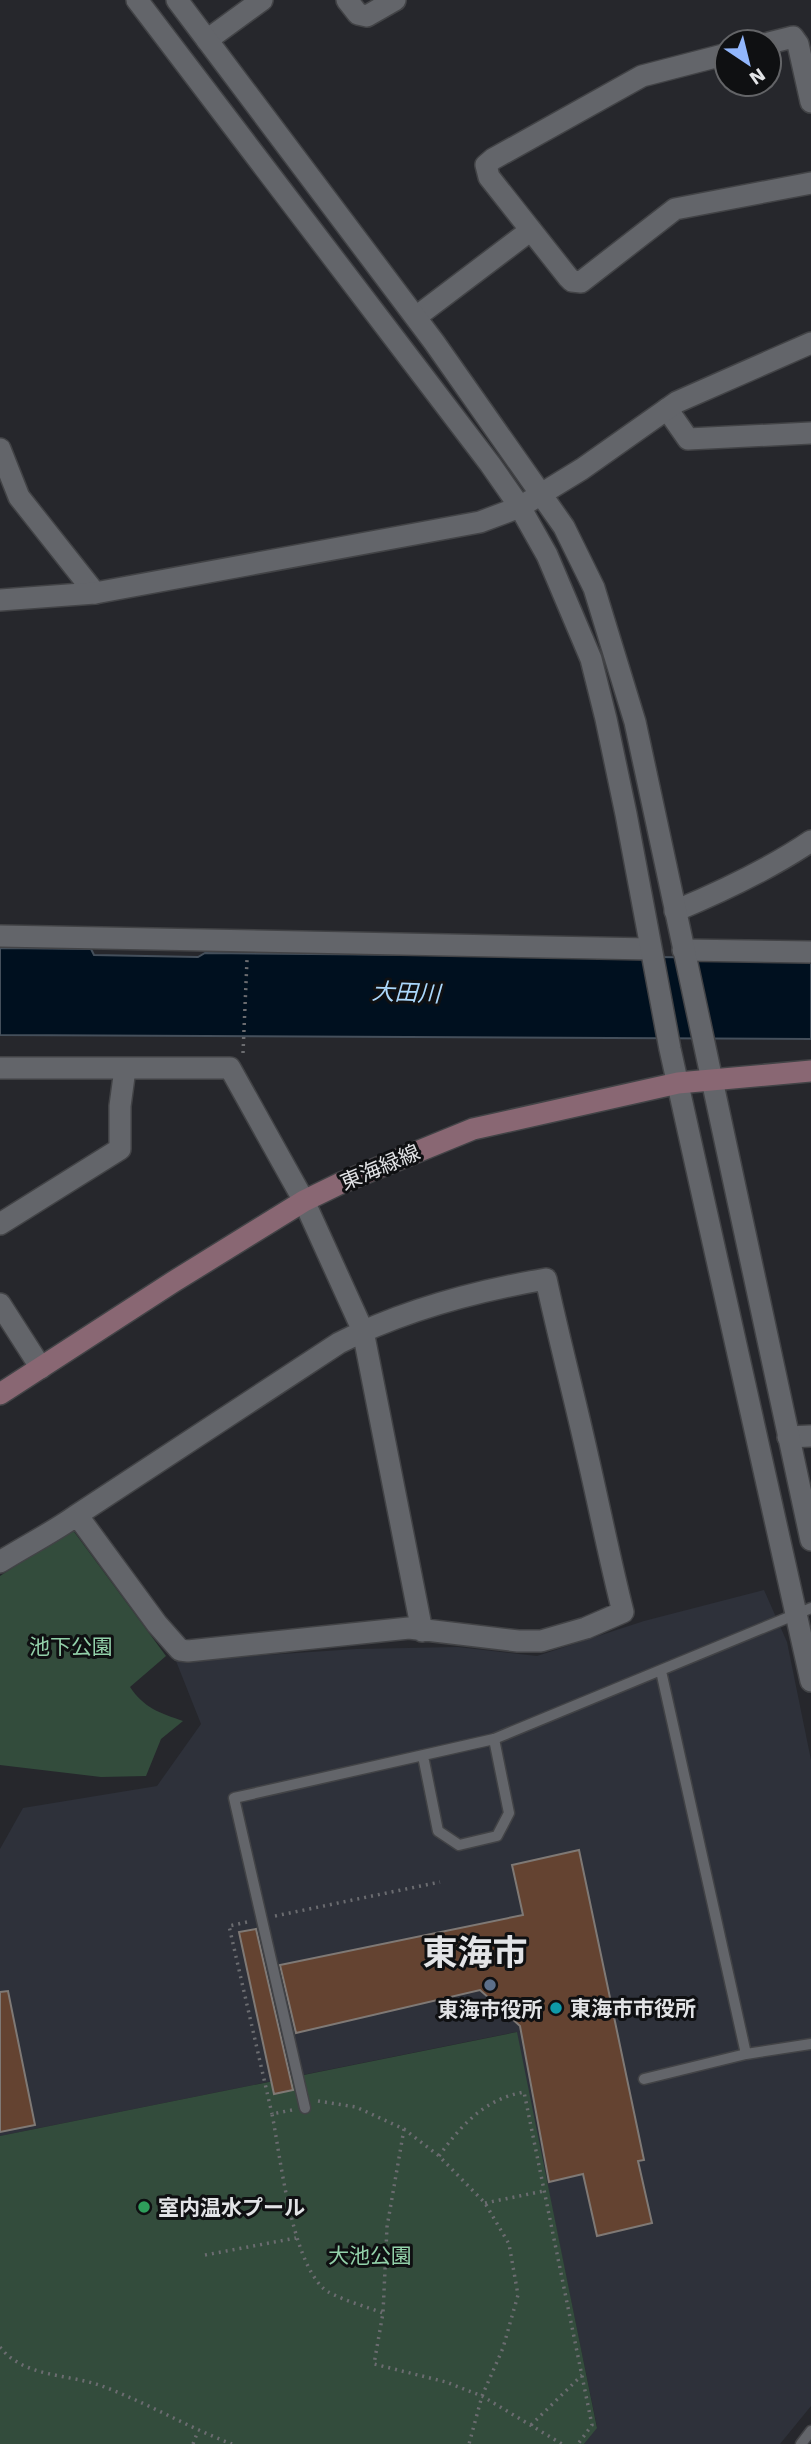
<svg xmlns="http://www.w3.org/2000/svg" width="811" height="2444" font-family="'Work Sans','Noto Sans JP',sans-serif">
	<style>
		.built { fill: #2e313a }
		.green { fill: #334c3c }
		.water { fill: #00101f; stroke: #444f5b; stroke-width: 2 }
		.building { fill: #644331; stroke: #7f7975; stroke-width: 2 }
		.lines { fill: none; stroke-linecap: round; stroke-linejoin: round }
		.service-casing { stroke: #424346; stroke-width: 13 }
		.minor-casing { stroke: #424346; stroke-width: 24 }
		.tertiary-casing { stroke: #424346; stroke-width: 24 }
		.secondary-casing { stroke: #424346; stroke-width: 24 }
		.path { stroke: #6b6c70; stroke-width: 3.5; stroke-dasharray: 2 5; stroke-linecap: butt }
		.service { stroke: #63656a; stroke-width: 10 }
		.minor { stroke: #63656a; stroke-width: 21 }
		.tertiary { stroke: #63656a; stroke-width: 21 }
		.secondary { stroke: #896773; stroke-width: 21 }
		.service-dot { fill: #5c6f8a; stroke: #0f1012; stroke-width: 2.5 }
		.culture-dot { fill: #0f9aa8; stroke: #0f1012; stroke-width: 2.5 }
		.leisure-dot { fill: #2e9e5b; stroke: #0f1012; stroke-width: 2.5 }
		.labels { text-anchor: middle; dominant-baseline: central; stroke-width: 6; stroke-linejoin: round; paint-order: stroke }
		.street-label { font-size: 21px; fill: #e2e3e6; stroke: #0f1012 }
		.park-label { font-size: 21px; fill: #93d1aa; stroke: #0f1012 }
		.poi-label { font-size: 21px; font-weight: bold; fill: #e2e3e6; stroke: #0f1012; text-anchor: start }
		.water-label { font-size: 23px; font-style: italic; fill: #acd8fb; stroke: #0f1012 }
		.town-label { font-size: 35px; font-weight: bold; fill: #e2e3e6; stroke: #0f1012 }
	</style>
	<rect width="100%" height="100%" fill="#26272c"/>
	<path class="built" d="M764,1590L787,1642L811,1760V2406L780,2444H584L597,2427L516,2032L0,2136V1849L23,1808L157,1786L201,1724L176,1661L356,1649L458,1647L537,1656L644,1621Z"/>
	<path class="green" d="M72,1529L166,1656L130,1687C144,1708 160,1713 183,1721L161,1739L146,1776L101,1777L0,1765V1576Z
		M517,2032L597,2428L584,2444H0V2136Z"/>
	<path class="water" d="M0,948L91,949L94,955L198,957L205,953L765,958L811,962V1039L0,1035Z"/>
	<path class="building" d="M579,1850L644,2160L638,2161L652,2223L597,2236L583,2174L549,2182L520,2026L480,1990L296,2033L280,1965L523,1915L512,1865Z
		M256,1929L293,2090L274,2094L239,1932Z
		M8,1991L35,2125L0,2132V1992Z"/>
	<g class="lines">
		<g class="service-casing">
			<path id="service" d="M661,1671L746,2054
				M423,1756L438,1831L459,1845L497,1836L509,1813L494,1739
				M644,2079L746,2054L811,2044
				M305,2108L234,1798L494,1739L811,1608
				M801,2444L811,2431"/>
		</g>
		<g class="minor-casing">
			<path id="minor" d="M347,0L358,14L367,16L395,0
				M207,40L262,0
				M769,43L793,37L798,44L811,102
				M727,54L642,76L493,159L486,165L489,177L568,277L572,281L581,282L675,209L811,183
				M416,317L531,230
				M667,409L688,439L811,433
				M0,449L19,497L95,593
				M675,911C723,891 768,870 811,841
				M0,936L650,949
				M683,950L811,952
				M0,1068H230L304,1201L363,1331L422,1631
				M0,1224L120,1149V1106L125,1069
				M0,1304L41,1368
				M788,1437L811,1436
				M0,1562C25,1546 52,1533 77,1515L339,1343C402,1311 476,1291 546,1279C559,1339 575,1399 588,1458C600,1510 610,1561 623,1612L586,1628L541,1641H518L409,1628L188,1651L180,1650L157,1624L77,1515"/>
		</g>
		<g class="tertiary-casing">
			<path id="tertiary" d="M137,0L490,464L520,507L547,555L591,659L606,719L626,814L670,1049L811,1681
				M177,0L434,342L564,527L594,588L635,722L811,1540
				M0,600L95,593L480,522L520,507L582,469L677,402L811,343"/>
		</g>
		<g class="secondary-casing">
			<path id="secondary" d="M0,1394L173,1282L304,1201L341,1183L473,1129L678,1083L811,1071"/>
		</g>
		<path class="path" d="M243,1053L247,960
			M275,1916L440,1882
			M247,1922L229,1926L272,2114
			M318,2101L356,2107L404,2129L439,2156L485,2203L509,2244L518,2295L503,2348L482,2396L469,2444
			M292,2110L272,2114C281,2160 291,2257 323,2288C332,2297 370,2308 383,2313
			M404,2129L387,2227L383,2313L374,2364L446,2382L482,2396L562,2444
			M439,2156C461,2125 485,2099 524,2092L592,2425L578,2444
			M485,2203L544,2191
			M205,2255L296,2238
			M0,2347C23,2377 67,2374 99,2385C144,2401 187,2427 232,2444
			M531,2425L582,2375
			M193,2444L198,2431"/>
		<use href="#service" class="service"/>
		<use href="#minor" class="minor"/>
		<use href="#tertiary" class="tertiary"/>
		<use href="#secondary" class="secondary"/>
	</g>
	<circle class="service-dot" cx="490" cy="1985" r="7"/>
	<circle class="culture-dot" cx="556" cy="2008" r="7"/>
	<circle class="leisure-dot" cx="144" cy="2207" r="7"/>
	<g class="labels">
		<g class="street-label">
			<text transform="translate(380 1167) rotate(-23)">東海緑線</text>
		</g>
		<g class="park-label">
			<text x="71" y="1646">池下公園</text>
			<text x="370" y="2255">大池公園</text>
		</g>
		<g class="poi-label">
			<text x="570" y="2008">東海市市役所</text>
			<text x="490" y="2009" text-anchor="middle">東海市役所</text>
			<text x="158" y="2207">室内温水プール</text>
		</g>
		<g class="water-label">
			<text transform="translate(406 993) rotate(2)">大田川</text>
		</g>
		<g class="town-label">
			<text x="475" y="1953">東海市</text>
		</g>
	</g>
	<g transform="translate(748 63) rotate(145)"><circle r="33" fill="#0f1012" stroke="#636467" stroke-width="2"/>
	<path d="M0-5L12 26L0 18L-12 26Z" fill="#92b7fd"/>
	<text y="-10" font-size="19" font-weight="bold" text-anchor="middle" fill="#e2e3e6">N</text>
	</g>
</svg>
